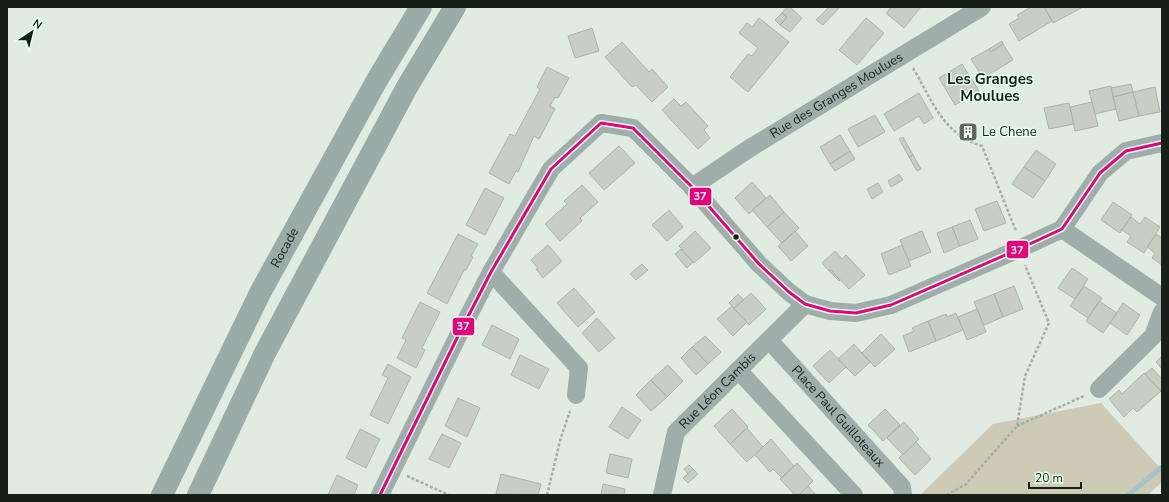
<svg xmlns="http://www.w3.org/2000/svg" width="1169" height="502" font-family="'Nunito Sans',sans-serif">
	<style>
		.forest { fill: #cdcab5 }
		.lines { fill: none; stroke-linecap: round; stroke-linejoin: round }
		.stream { stroke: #a6c3ca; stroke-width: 5 }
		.building { fill: #c7cec3; stroke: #acb3aa }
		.path { stroke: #a3aea9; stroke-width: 2.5; stroke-dasharray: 3 2; stroke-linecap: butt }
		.minor { stroke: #9faeab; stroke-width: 18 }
		.trunk { stroke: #9baca8; stroke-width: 22 }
		.bus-1-casing { stroke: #e7ffec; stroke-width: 6 }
		.bus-1 { stroke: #e5007d; stroke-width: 3 }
		.bus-dot { fill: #161f18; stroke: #e7ffec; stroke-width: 1.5 }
		.labels { text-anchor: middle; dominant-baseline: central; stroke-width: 3; stroke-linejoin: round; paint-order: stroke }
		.street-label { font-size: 13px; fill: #161f18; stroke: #e7ffec }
		.poi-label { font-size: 13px; fill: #161f18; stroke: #e7ffec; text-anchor: start }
		.quarter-label { font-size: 15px; font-weight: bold; fill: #161f18; stroke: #e7ffec }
		.line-badge { stroke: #e7ffec; stroke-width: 1.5 }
		.badge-label { font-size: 11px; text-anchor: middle; font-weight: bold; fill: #fff }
	</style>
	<rect width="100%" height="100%" fill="#e0ece2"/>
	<path class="forest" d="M1101,403L1162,470V482L1148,495H920L993,424Z"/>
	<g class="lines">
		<path class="stream" d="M1128,495L1162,467"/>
	</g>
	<path class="building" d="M787,7H790L802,18L790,32L780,25L787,17L782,13Z
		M829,7H840L823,25L816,20Z
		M891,7H921L904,28L886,13Z
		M1031,7H1044L1052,21L1019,41L1009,24L1019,18L1017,15Z
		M1044,7H1083L1053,23Z
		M782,13L787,17L780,25L775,20Z
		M759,18L789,42L748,92L730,77L748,54L752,56L758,48L739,33L747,23L752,27Z
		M866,18L884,33L857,65L839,50Z
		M592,28L599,51L575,58L568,36Z
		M1002,41L1003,44L991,52L989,49Z
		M622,42L649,72L652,69L668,87L652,102L636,85L632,87L605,57Z
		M1003,44L1013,60L983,78L971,59L989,49L991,52Z
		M962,64L979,91L955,105L939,78Z
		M547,67L569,78L558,98L555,97L550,106L555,109L539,139L534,136L518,172L516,171L509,184L489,173L510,134L515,136L540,89L537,87Z
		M1131,84L1133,92L1113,97L1111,88Z
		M1111,86L1116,109L1095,114L1089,91Z
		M1155,87L1160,112L1139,116L1133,92Z
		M1133,92L1139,116L1119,121L1113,97Z
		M919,93L933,118L924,124L919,116L894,131L884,114Z
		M674,99L681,106L686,102L708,126L704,130L710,138L698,149L662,110Z
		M1092,102L1098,126L1075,131L1070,107Z
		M1069,103L1074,124L1049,129L1044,108Z
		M875,115L885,132L858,147L848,129Z
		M970,125L975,133L966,139L961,130Z
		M840,135L850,151L830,164L820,147Z
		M903,137L913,155L909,157L899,139Z
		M619,146L635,163L604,190L589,173Z
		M1036,150L1056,164L1045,181L1024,167Z
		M850,151L855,159L835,171L830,164Z
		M913,155L921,169L917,171L909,157Z
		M1024,167L1045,181L1033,198L1012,184Z
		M899,174L903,180L891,187L888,181Z
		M752,182L766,198L749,214L735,198Z
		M878,183L883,192L872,199L867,189Z
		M582,185L598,202L580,218L582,221L560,241L545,224L567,204L564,201Z
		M485,188L504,198L485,235L466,225Z
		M770,195L784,212L767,227L752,210Z
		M997,201L1006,223L984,231L975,209Z
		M1113,202L1132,215L1120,233L1101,220Z
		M669,210L683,227L667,241L652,225Z
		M784,212L799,228L782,243L767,227Z
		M1131,217L1140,224L1145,217L1160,227L1144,253L1127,242L1131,236L1122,230Z
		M970,220L978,239L960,246L952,227Z
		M952,227L960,246L944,253L937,233Z
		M695,231L711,248L694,263L679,246Z
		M795,231L808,246L791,261L778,246Z
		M922,231L931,252L909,261L900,240Z
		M458,234L478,244L471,256L473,257L466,270H464L447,304L427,293Z
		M1156,234L1162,238V265L1152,258L1155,253L1147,247Z
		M548,245L562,261L543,278L536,269L538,268L531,260Z
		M902,245L911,266L889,275L881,254Z
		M681,249L693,262L687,268L675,254Z
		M835,251L842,259L846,255L865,275L849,289L831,270L829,271L822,263Z
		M642,264L648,270L636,280L630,274Z
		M1072,268L1088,279L1075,299L1058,288Z
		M831,270L840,280L839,281L829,271Z
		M1014,286L1023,309L1003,317L994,294Z
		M1084,286L1102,298L1088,318L1070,306Z
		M574,288L595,312L578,327L557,303Z
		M751,293L766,309L749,325L734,308Z
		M738,294L744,300L734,308L729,303Z
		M994,294L1003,317L984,325L974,302Z
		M1099,301L1117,313L1103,333L1086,321Z
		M420,302L440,312L422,348L425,350L416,368L397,358L406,340L402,338Z
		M1123,303L1140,315L1127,335L1110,323Z
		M732,306L747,322L733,336L717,319Z
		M977,309L986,332L967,340L958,317Z
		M956,313L963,330L936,341L928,321L946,314L947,317Z
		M597,318L615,338L599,352L582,333Z
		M928,321L936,341L909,352L903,336L914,331L912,328Z
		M492,325L519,339L510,359L482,345Z
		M881,334L895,349L875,367L862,353Z
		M705,336L721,352L708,364L692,347Z
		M854,344L870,362L855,376L838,359Z
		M692,347L708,364L696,375L681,358Z
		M830,350L846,367L829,383L813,366Z
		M520,355L549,369L539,389L511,375Z
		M1162,356V369L1156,362Z
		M388,364L411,377L388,424L370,415L388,378L382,375Z
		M668,365L683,381L667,397L651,380Z
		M1152,368L1162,379V388L1160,390L1145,374Z
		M1144,373L1161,391L1137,412L1133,408L1124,417L1109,399L1119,390L1122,394Z
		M651,380L667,397L651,411L636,395Z
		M458,398L480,408L467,437L445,426Z
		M622,407L641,420L628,439L609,427Z
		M732,409L748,427L730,444L714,426Z
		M885,409L900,425L883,441L868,425Z
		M904,422L919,439L903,455L887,438Z
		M747,428L763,447L747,462L730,444Z
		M360,429L380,439L366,468L346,458Z
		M442,434L461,443L449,468L429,459Z
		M771,439L794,466L782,478L773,469L770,472L755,455Z
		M916,442L931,459L915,475L899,458Z
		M610,454L632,459L628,478L606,473Z
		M797,463L813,481L799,495H795L780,479Z
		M689,465L693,469L688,474L684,469Z
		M693,469L698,474L688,483L683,478Z
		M501,474L541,484L538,495L496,494Z
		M337,475L358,485L354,495H328Z
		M603,484L625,489L624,495H601Z
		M808,486L816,495H799Z"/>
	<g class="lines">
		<path class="path" d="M913,68C933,102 943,134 982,146L1016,231
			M1017,426L1084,396
			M407,476L449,495
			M547,495L561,437L570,411
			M947,495L966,484L1017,426L1025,376L1049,323L1025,265"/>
		<g class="minor">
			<path id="s1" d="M692,187L750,148L982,7"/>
			<path d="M1062,229L1162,297"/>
			<path d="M491,272L579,368L576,395"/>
			<path id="s2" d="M769,340L902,487L903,495"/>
			<path d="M738,370L854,495"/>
			<path d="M1099,389L1153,336L1162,312"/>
			<path d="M380,495L458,336L491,272L551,169L601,123L633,128L692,187L759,264L789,292L805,304L830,311L856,313L891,305L1019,249L1062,229L1100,173L1126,151L1162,143"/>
			<path id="s3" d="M662,495L676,432L805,304"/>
		</g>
		<g class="trunk">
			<path id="s4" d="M162,495L260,293L377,80L421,7"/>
			<path d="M198,495L265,353L407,87L455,7"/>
		</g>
		<g class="bus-1-casing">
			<path id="bus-1" d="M380,495L458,336L491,272L551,169L601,123L633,128L692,187L759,264L789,292L805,304L830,311L856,313L891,305L1019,249L1062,229L1100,173L1126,151L1162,143"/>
		</g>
		<use href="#bus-1" class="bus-1"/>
	</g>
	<defs>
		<g id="building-square" transform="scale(1)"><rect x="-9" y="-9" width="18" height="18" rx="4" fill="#5d675f" stroke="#e7ffec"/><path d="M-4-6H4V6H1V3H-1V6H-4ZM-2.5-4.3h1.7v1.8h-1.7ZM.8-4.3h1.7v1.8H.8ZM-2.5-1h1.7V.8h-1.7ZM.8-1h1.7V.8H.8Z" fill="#fff"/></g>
	</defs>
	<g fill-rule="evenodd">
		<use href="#building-square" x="968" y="132"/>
	</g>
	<circle class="bus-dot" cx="736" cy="237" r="3.5"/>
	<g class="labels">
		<g class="street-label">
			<text stroke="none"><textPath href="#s1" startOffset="171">Rue des Granges Moulues</textPath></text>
			<text stroke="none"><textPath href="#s4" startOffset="276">Rocade</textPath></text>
			<text stroke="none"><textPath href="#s3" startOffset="123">Rue Léon Cambis</textPath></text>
			<text stroke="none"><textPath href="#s2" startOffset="103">Place Paul Guilloteaux</textPath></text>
		</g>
		<g class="poi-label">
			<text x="982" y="132">Le Chene</text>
		</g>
		<g class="quarter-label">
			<text x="990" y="79">Les Granges<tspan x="990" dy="17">Moulues</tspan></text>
		</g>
	</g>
	<g class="line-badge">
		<rect x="689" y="187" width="23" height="19" rx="4" fill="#e5007d"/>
		<rect x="1006" y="240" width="23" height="19" rx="4" fill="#e5007d"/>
		<rect x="452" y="317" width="23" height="19" rx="4" fill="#e5007d"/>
	</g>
	<g class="badge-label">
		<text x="700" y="200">37</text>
		<text x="1017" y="254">37</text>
		<text x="463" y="330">37</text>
	</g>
	<rect width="1169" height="502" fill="none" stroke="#161f18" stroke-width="16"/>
	<g transform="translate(32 32) rotate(35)" stroke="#e7ffec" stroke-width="3" paint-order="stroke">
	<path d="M0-3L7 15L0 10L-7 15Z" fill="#161f18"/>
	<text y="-6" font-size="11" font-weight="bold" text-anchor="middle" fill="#161f18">N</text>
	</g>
	<path d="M1029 482v6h52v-6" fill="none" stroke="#161f18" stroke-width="2"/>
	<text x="1035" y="482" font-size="12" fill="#161f18" stroke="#e7ffec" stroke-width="3" paint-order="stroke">20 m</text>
</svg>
